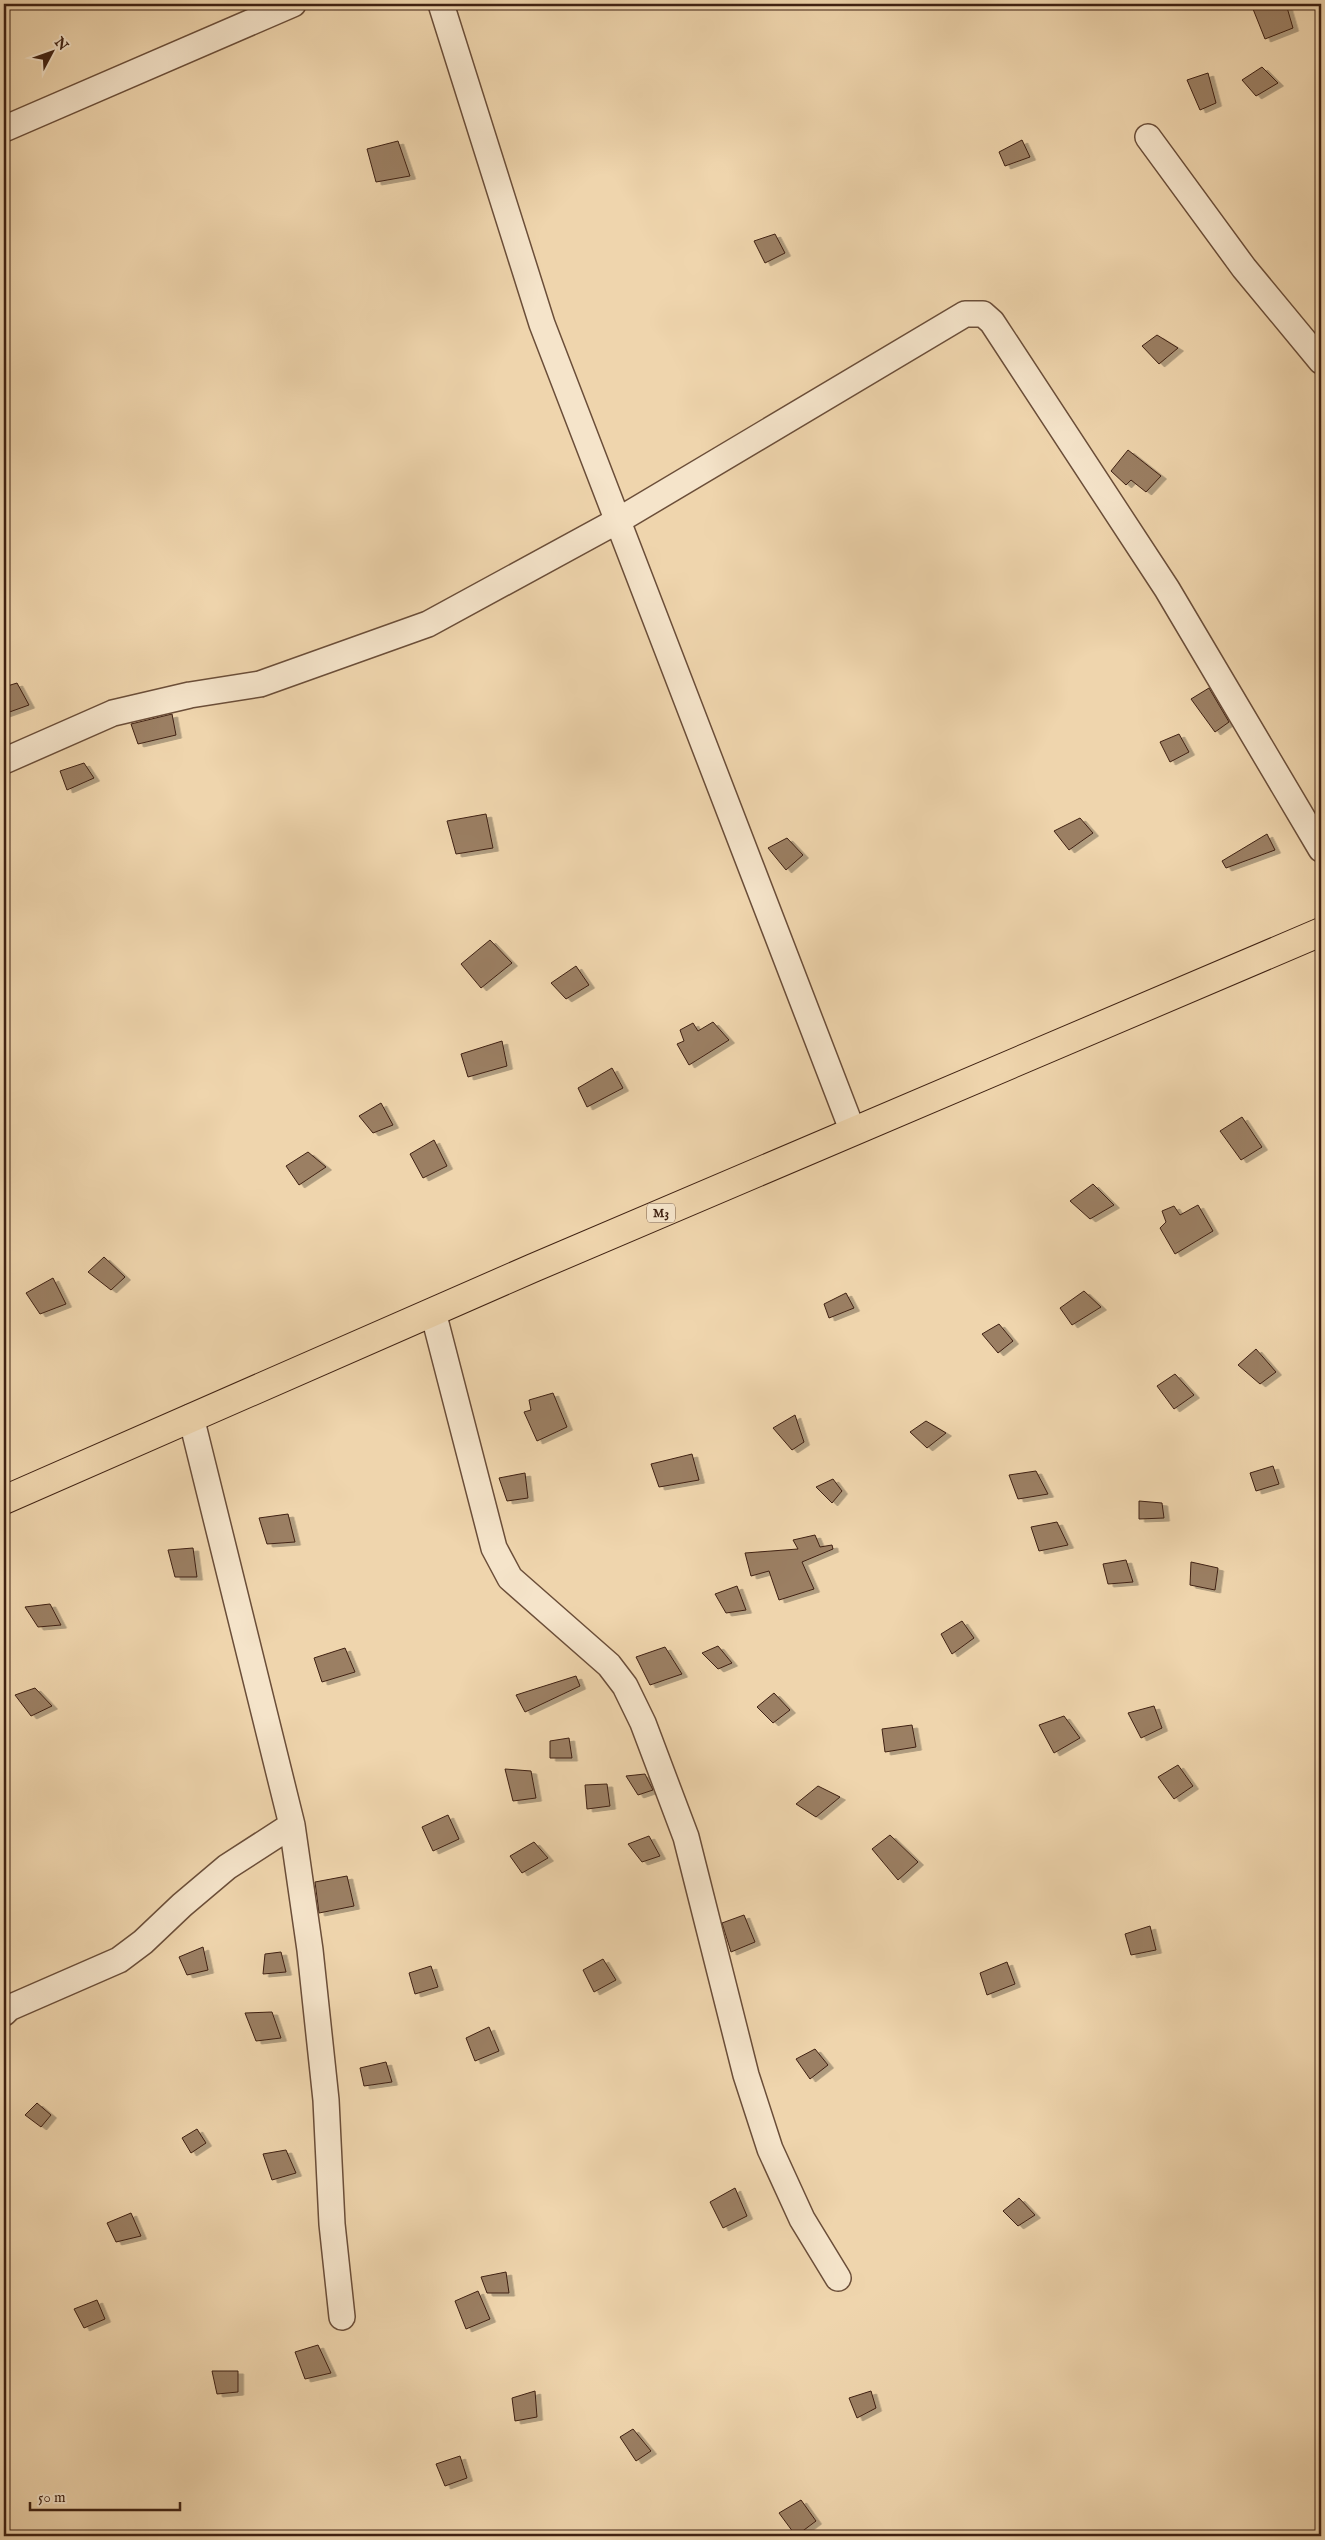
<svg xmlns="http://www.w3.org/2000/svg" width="1325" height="2540" font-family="'IM FELL English',serif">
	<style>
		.building { fill: #9b7f63; stroke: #3f2112; filter: url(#shadow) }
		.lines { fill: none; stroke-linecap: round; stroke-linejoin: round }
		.minor-casing { stroke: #6b4e39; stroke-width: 28 }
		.major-casing { stroke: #3f2112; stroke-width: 30 }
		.minor { stroke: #f5e4ca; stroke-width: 25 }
		.major { stroke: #efd5ad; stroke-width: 28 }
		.labels { text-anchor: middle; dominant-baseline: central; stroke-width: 4.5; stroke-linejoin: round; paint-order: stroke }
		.shield { fill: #f5e4ca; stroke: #765c49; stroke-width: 1 }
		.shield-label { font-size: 12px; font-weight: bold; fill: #3f2112 }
	</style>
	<defs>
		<filter id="shadow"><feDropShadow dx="5.5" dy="3" stdDeviation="0" flood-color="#0004"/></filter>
	</defs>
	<rect width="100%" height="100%" fill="#efd5ad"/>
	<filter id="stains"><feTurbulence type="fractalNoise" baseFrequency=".004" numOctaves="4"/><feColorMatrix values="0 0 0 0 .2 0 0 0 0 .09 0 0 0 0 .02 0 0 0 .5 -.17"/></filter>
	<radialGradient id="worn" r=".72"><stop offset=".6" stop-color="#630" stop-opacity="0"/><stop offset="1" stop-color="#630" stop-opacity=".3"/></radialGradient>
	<path class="building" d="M1251,4H1286L1293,28L1265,39Z
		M1262,67L1278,83L1256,96L1242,80Z
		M1208,73L1216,103L1200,110L1187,80Z
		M1022,140L1030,157L1005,166L999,152Z
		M398,141L410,176L376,182L367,149Z
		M775,234L785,253L765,263L754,241Z
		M1157,335L1178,348L1159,364L1142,346Z
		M1128,450L1161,476L1146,492L1131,480L1126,485L1111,471Z
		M17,683L29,705L4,714V687Z
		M1209,688L1229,722L1215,732L1191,699Z
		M172,714L176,735L138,744L131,724Z
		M1179,734L1189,752L1170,762L1160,742Z
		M84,763L94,778L67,790L60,771Z
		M486,814L493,848L456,854L447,821Z
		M1080,818L1093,833L1069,850L1054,831Z
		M1267,834L1275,850L1226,868L1222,861Z
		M787,838L803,855L786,870L768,848Z
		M490,940L512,963L481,988L461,964Z
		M576,966L589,985L566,999L551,983Z
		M713,1022L729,1040L689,1065L677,1044L684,1041L680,1030L693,1023L698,1031Z
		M502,1041L507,1066L468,1077L461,1054Z
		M612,1068L623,1088L587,1107L578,1088Z
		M381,1103L393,1125L373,1133L359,1116Z
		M1242,1117L1262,1147L1241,1160L1220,1131Z
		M434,1140L447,1166L423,1178L410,1154Z
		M308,1152L326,1167L299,1185L286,1166Z
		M1093,1184L1114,1205L1090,1219L1070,1201Z
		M1198,1205L1213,1231L1175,1254L1160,1228L1166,1222L1162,1211L1174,1206L1180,1215Z
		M104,1257L125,1277L111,1290L88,1272Z
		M53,1278L66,1304L40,1314L26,1293Z
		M1084,1291L1101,1307L1072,1325L1060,1308Z
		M846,1293L854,1308L829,1318L824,1304Z
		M999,1324L1013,1341L998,1353L982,1334Z
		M1256,1349L1276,1372L1260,1384L1238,1365Z
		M1175,1374L1194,1395L1174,1409L1157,1386Z
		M553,1393L567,1427L537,1441L524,1412L531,1410L529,1400Z
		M795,1415L804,1442L792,1450L773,1428Z
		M926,1421L946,1433L927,1448L910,1432Z
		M692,1454L699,1480L659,1487L651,1464Z
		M1273,1466L1279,1484L1256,1491L1250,1473Z
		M1036,1471L1048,1494L1018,1499L1009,1475Z
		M525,1473L528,1498L507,1501L499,1478Z
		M833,1479L842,1491L832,1503L816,1487Z
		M1139,1501L1162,1503L1164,1518L1139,1519Z
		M288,1514L295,1542L267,1544L259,1518Z
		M1057,1522L1068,1545L1039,1551L1031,1527Z
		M815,1535L820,1547L832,1545L833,1549L802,1562L814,1589L779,1600L769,1571L751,1576L745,1553L798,1549L793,1540Z
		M193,1548L197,1577H175L168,1550Z
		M1126,1560L1133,1582L1108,1584L1103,1564Z
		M1191,1562L1218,1568L1215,1590L1190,1585Z
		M737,1586L746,1610L726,1613L715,1594Z
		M50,1604L61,1625L38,1627L25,1607Z
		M962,1621L974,1638L952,1654L941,1634Z
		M718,1646L732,1663L718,1669L702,1653Z
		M665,1647L682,1674L650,1685L636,1657Z
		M345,1648L355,1672L322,1682L314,1658Z
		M576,1676L580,1686L525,1712L516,1695Z
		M35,1688L52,1706L31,1716L15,1695Z
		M774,1693L790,1710L773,1723L757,1707Z
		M1154,1706L1162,1728L1141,1738L1128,1713Z
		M1064,1716L1080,1738L1054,1753L1039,1725Z
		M912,1725L916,1747L885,1752L882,1729Z
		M569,1738L572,1758H550V1741Z
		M1178,1765L1193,1786L1174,1799L1158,1777Z
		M505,1769L531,1771L536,1798L513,1801Z
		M645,1774L653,1790L638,1795L626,1776Z
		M607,1784L610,1806L587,1809L585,1785Z
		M818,1786L840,1797L816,1817L796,1804Z
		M448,1815L459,1839L433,1851L422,1827Z
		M890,1835L918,1862L898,1880L872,1849Z
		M649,1836L660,1856L642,1862L628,1844Z
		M534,1842L548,1858L522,1873L510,1856Z
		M347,1876L354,1906L319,1913L315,1882Z
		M744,1915L755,1942L731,1952L722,1923Z
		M1150,1926L1156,1950L1131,1955L1125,1934Z
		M203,1947L208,1970L187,1975L179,1957Z
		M281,1952L286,1972L263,1974L265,1954Z
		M603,1959L616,1980L594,1992L583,1970Z
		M1007,1962L1015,1984L987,1995L980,1973Z
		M431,1966L438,1987L415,1994L409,1973Z
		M272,2012L281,2038L256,2041L245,2013Z
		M489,2027L499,2051L475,2061L466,2038Z
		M815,2049L828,2065L810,2079L796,2059Z
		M386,2062L392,2082L364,2086L360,2068Z
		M37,2103L51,2115L41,2127L25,2115Z
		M197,2129L206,2143L191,2153L182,2138Z
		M286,2150L296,2173L272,2180L263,2154Z
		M735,2188L747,2216L723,2228L710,2202Z
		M1019,2198L1035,2215L1018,2226L1003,2211Z
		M131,2213L141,2236L116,2242L107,2223Z
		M506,2272L509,2293H487L481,2277Z
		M478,2291L490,2319L466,2329L455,2301Z
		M97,2300L105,2319L84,2328L74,2309Z
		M318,2345L331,2373L305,2379L295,2352Z
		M212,2371H238V2392L217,2394Z
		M535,2391L537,2417L515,2421L512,2398Z
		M871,2391L876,2408L857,2418L849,2398Z
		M633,2429L651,2451L636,2461L620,2437Z
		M460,2456L467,2478L445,2486L436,2464Z
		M801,2500L816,2521L796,2536L779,2513Z"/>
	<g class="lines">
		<g class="minor-casing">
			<path id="minor" d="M441,4L542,324L853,1132
				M4,129L293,4
				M1148,137L1244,268L1321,361
				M4,761L113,713L190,695L260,684L428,624L619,520L965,314H983L992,322L1167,589L1321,849
				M433,1312L494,1548L510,1578L609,1665L625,1686L643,1723L686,1837L746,2075L770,2149L802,2219L838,2278
				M191,1417L292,1825L310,1950L326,2100L332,2224L342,2317
				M4,2013L9,2008L119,1960L143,1942L182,1905L227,1867L292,1825"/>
		</g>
		<g class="major-casing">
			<path id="major" d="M4,1500L533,1268L1321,932"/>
		</g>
		<use href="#minor" class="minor"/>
		<use href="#major" class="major"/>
	</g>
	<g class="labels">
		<rect class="shield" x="647" y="1203.5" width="28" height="19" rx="4"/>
		<g class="shield-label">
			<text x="661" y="1213">M3</text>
		</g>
	</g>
	<rect width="1325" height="2540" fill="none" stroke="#efd5ad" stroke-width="20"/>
	<rect x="5" y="5" width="1315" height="2530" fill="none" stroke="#3f2112" stroke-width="2.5"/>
	<rect x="10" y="10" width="1305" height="2520" fill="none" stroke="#3f2112"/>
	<g transform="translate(52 52) rotate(49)" stroke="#f5e4ca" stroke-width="4" paint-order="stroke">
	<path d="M0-4L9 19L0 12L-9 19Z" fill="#3f2112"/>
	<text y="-8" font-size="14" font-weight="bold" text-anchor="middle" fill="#3f2112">N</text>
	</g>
	<path d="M30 2502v8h150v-8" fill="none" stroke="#3f2112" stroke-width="2.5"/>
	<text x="38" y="2502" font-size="15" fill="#3f2112" stroke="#f5e4ca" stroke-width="4" paint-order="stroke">50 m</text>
	<rect width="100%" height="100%" filter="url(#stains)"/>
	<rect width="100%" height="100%" fill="url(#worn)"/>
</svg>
